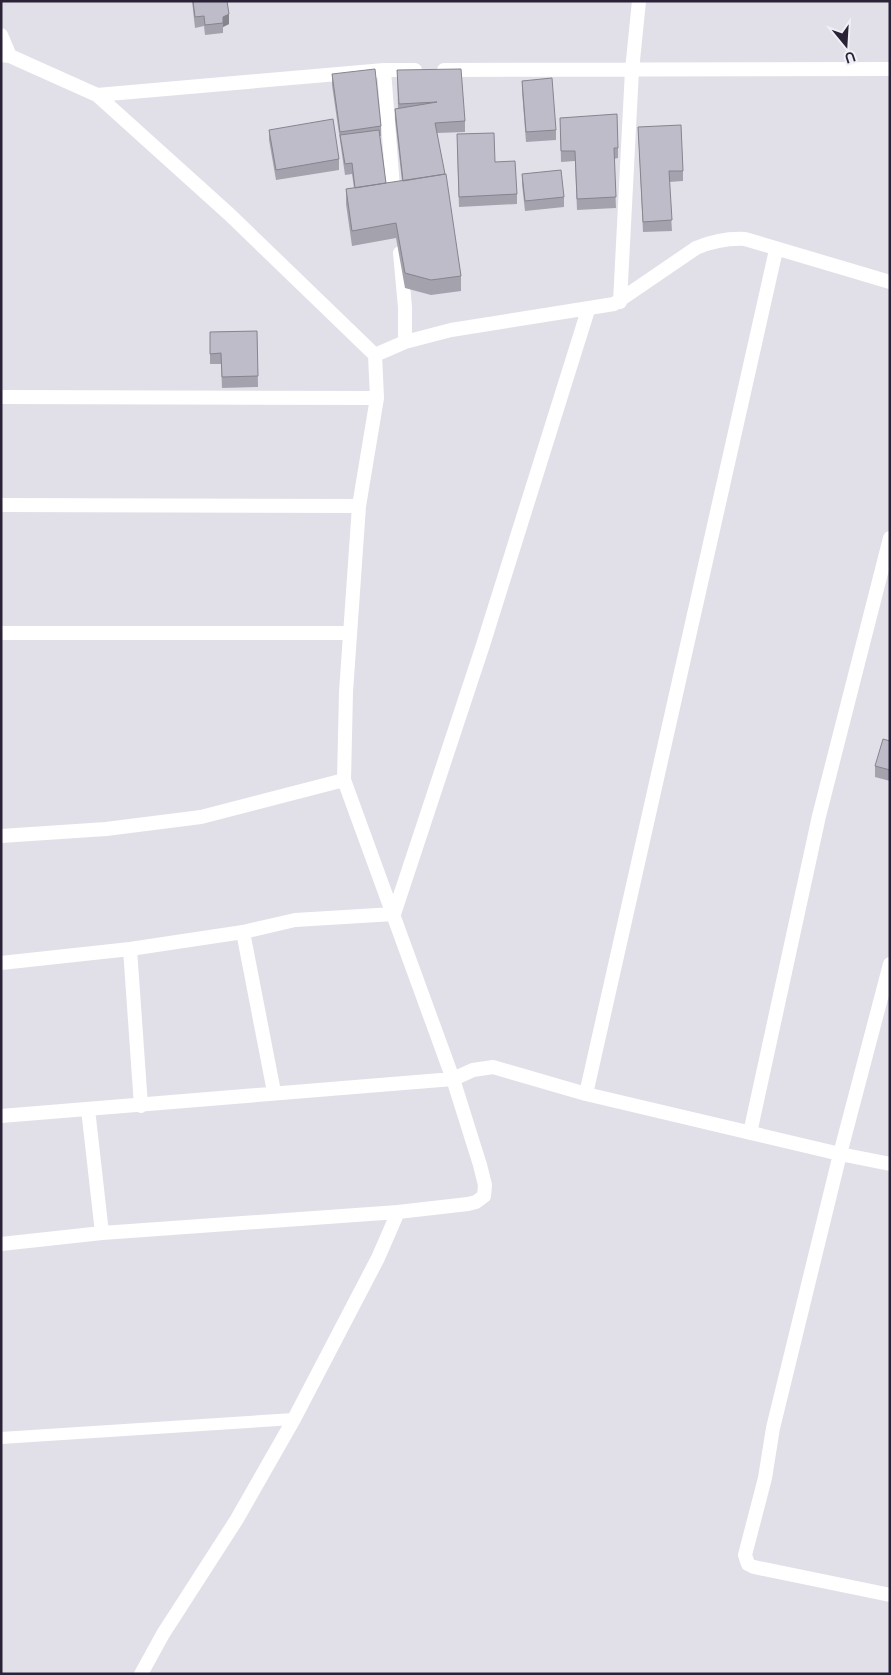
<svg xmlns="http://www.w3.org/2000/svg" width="891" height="1675" font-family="Lato,sans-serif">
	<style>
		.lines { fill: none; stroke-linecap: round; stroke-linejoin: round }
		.service { stroke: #fff; stroke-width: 12 }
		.minor { stroke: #fff; stroke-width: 14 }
		.wall { fill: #a4a2ad }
		.shaded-wall { fill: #86848d }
		.building { fill: #bfbcc9; stroke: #86848d }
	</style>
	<rect width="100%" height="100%" fill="#e1e0e9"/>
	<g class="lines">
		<path class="service" d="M1,1438L294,1419"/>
		<path class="minor" d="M1,35L10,56
			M1,55L10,56L97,95L229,214L375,355
			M384,70L394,201
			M444,70L890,69
			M97,95L384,70H415
			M400,253L405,307V342
			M620,302L632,70L639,1
			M1,397L377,398
			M1,505L359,506
			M1,633H350
			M1,836L106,829L201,817L344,780
			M243,932L274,1092
			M130,949L141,1106
			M1,963L130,949L243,932L295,920L394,914L483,645L588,310
			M890,964L840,1154L773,1428L765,1478L745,1555L748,1564L754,1567L890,1595
			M586,1094L776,250
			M88,1109L102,1233
			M1,1116L453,1079L473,1070L493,1067L586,1094L840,1154L890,1164
			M750,1133L819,816L890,538
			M1,1244L102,1233L398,1212
			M141,1674L163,1634L237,1519L294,1419L378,1258L398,1212L468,1204L476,1202L484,1196L485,1185L480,1165L453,1079L344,780L346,692L359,506L377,398L375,355L405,342L451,330L614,304L696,248C713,241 727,238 745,239L890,282"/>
	</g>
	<path class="wall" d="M192,1H227L229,24L223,27V33L205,35L204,26L195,28Z
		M397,70L465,121V132L437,133L461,276V291L431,295L405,288L396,238L352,246L346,204V189L354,188L352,174L345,175L332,85V74L381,126V136H380L386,183L402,181L395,119V109L398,108Z
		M522,81L556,130V140L526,142L522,91Z
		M560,118L618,148V158L614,159L616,208L577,210L575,161L561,162Z
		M638,127L683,171V181L669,182L672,231L643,232Z
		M269,130L339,159V170L276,180L269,140Z
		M457,145L495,162L517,194V204L459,207Z
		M522,174L564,197V207L525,211L522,184Z
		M257,331L258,387L222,388L221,364H210V332Z
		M890,741V781L875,777V766Z"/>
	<path class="shaded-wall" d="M229,14V24L223,27V33V17Z"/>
	<path class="building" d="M193,1H227L229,14L223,17V23L205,25L204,16L195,17Z
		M375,69L381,126L340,132L332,74Z
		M461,69L465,121L435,123L445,174L403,181L395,109L437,102L399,104L397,70Z
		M552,78L556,130L526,132L522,81Z
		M617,114L618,148H614L616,197L577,199L575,151H561L560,118Z
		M333,119L339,159L276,170L269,130Z
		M681,125L683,171H669L672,220L643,222L638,127Z
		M379,130L386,183L355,188L352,163L345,164L340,135Z
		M494,133L495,162L515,161L517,194L459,197L457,134Z
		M561,170L564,197L525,201L522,174Z
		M446,174L461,276L431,280L405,273L396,223L352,231L346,189Z
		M257,331L258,376L222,377L221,353L210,354V332Z
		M883,739L890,741V770L875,766Z"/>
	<rect width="891" height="1675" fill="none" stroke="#2a2237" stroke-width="5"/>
	<g transform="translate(846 45) rotate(162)" stroke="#f0f0f6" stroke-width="4" paint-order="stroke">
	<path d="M0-4L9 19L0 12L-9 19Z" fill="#2a2237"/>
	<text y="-8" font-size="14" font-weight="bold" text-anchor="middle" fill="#2a2237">U</text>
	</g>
</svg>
